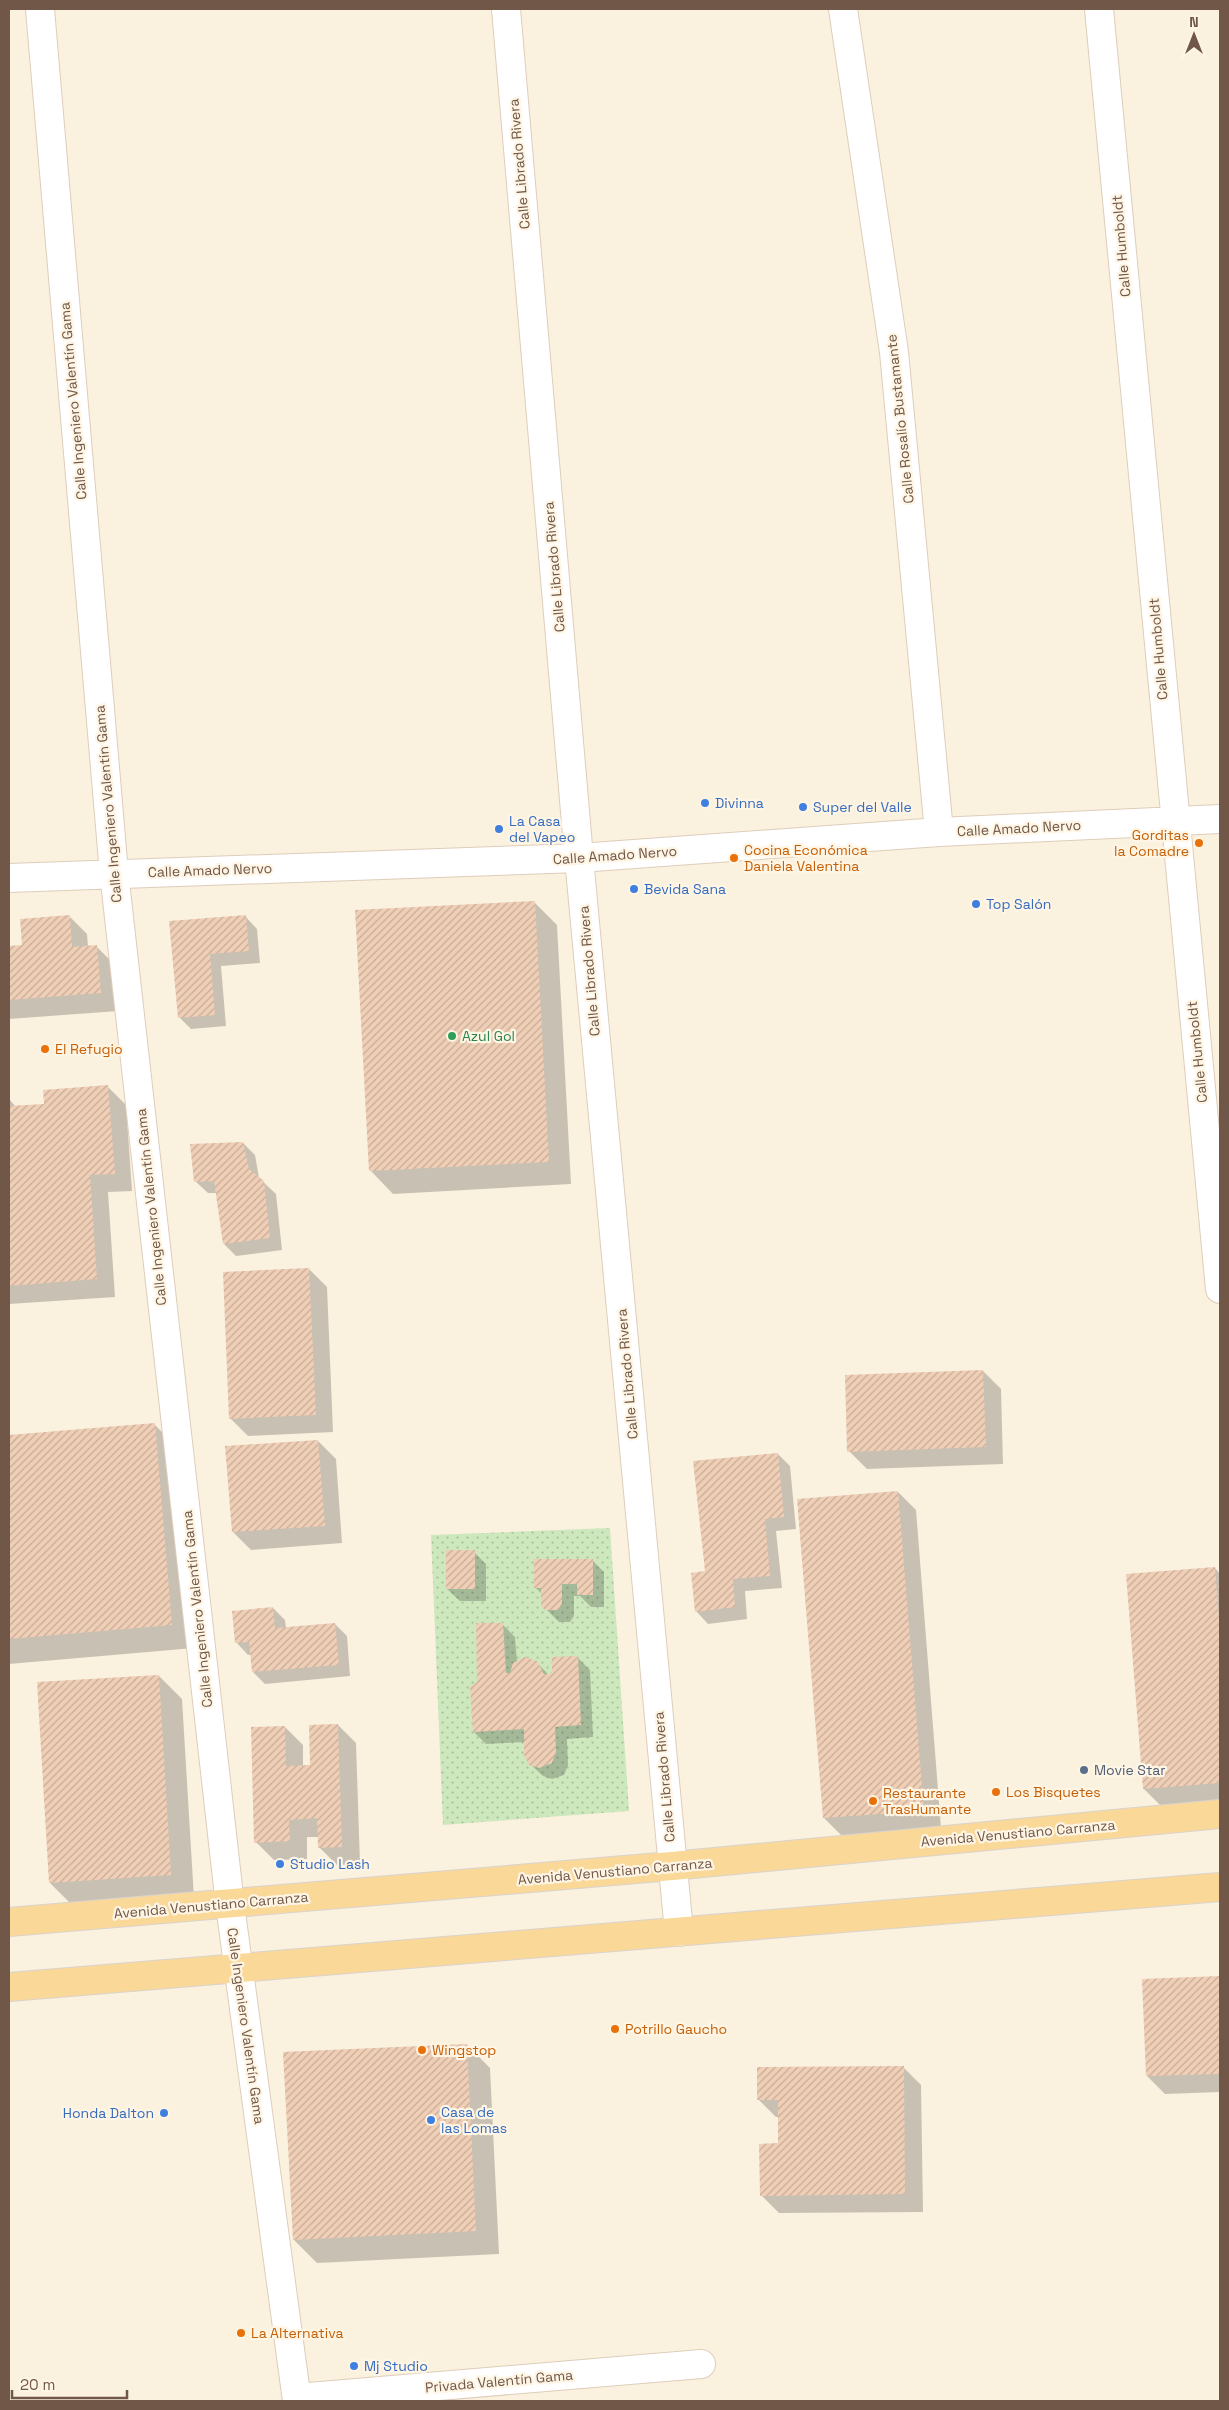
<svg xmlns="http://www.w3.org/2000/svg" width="1229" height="2410" font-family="'Space Grotesk',sans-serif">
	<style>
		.garden { fill: url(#garden-dots) }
		.shadow { fill: #0003 }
		.building { fill: url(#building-hatch) }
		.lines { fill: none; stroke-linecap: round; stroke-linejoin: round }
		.minor-casing { stroke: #dfcdbb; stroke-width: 30 }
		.primary-casing { stroke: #dad3cf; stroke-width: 30 }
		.minor { stroke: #fff; stroke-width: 28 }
		.primary { stroke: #f9d898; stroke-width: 28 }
		.shop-dot { fill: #3f7fe0; stroke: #fff5e4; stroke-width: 2 }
		.food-dot { fill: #e8710a; stroke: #fff5e4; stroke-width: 2 }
		.leisure-dot { fill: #2e9e5b; stroke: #fff5e4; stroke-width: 2 }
		.service-dot { fill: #5c6f8a; stroke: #fff5e4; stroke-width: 2 }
		.labels { text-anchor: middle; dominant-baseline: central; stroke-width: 4.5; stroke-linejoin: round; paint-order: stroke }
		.street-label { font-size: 14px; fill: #705748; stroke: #fff5e4 }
		.shop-label { font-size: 14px; fill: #366cbe; stroke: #fff5e4; text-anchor: start }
		.food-label { font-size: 14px; fill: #c56008; stroke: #fff5e4; text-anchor: start }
		.leisure-label { font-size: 14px; fill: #27864d; stroke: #fff5e4; text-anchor: start }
		.service-label { font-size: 14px; fill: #4e5e75; stroke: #fff5e4; text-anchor: start }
	</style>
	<defs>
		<pattern id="garden-dots" width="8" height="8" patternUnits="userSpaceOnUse" patternTransform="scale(1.25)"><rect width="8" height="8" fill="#cee8be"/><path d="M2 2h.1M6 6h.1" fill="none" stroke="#acbf9c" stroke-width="1.8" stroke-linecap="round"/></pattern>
		<pattern id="building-hatch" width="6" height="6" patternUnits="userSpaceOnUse" patternTransform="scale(1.25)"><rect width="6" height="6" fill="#f0cfb7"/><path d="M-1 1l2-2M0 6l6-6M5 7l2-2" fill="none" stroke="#c7ab97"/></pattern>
	</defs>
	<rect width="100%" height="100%" fill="#fbf1df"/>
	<path class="garden" d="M610,1528L629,1811L443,1825L431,1535Z"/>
	<path class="shadow" d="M534,902L557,925L571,1184L393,1194L370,1170Z
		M69,916L87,934L88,947L96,946L114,964L118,1011L9,1019V948L24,947Z
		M245,916L257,929L260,963L221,966L226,1026L191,1029L179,1017L171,923Z
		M108,1087L126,1105L132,1191L108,1192L115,1297L9,1304V1099L16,1107L45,1105Z
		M243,1143L255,1155L259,1178L276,1194L282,1250L236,1256L224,1244L217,1193H208L195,1181Z
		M309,1269L327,1287L333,1432L248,1436L230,1418Z
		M983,1371L1001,1389L1003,1464L867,1469L849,1451Z
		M154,1424L177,1447L194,1648L9,1664V1436Z
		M318,1441L336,1459L342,1543L251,1550L233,1532Z
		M778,1454L790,1466L796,1529L776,1531L782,1588L745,1591L747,1619L708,1624L696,1611Z
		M898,1492L916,1510L941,1828L842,1836L824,1818Z
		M474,1552L486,1564V1601H460L447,1589Z
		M592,1560L604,1572V1607H591L580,1596H574V1616L570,1622H559L542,1605V1594L535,1587Z
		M1215,1568L1220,1574V1802L1162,1807L1144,1789Z
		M273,1608L285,1620L286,1628L335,1624L347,1636L350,1676L265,1684L253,1672L252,1654L248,1655L236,1642Z
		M503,1625L515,1637L517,1662H536L549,1675H553L578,1658L590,1670L593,1737L567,1739L568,1765L564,1775L552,1779L543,1776L530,1764L525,1742L486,1744L474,1732L478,1683Z
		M159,1676L182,1699L194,1898L73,1906L50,1883Z
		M338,1725L356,1743L360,1864L337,1865L319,1847V1837H307V1859L274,1860L256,1842L285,1727L303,1745V1767L312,1766Z
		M1220,1977V2092L1165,2094L1147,2076L1143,1980Z
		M467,2045L490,2068L499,2254L317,2263L294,2240Z
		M903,2067L921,2085L923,2212L779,2213L761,2195L780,2145L779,2117H776L758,2099Z"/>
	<path class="building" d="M535,901L549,1162L369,1171L355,910Z
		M70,915L72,947L97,945L101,993L9,1000V946L22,945L20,919Z
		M246,915L249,951L210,954L215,1015L178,1018L169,921Z
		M108,1085L115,1174L90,1175L97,1279L9,1286V1106L44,1104L43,1090Z
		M243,1142L249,1169L264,1181L270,1238L223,1244L214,1181L194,1182L190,1144Z
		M309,1268L316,1415L229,1419L223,1272Z
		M983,1370L986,1447L847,1452L845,1375Z
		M155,1423L172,1625L9,1639V1435Z
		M318,1440L325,1526L232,1532L225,1446Z
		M778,1453L784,1517L765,1519L770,1576L733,1579L735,1607L695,1612L691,1573L705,1571L693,1461Z
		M898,1491L924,1811L823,1818L797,1499Z
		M446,1550H475V1589H446Z
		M534,1559H593V1595H577V1584H562V1603L558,1610H545L541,1606V1588H534Z
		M1215,1567L1220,1631V1783L1143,1789L1126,1574Z
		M273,1607L275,1628L335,1623L339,1665L252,1672L249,1642L235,1643L232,1611Z
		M476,1623H503L506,1673H510L513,1663L525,1657L537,1661L544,1674H552V1657L578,1656L581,1725L555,1727L556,1752L552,1763L539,1768L529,1765L524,1755V1729L473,1732L470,1687L477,1682Z
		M159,1675L171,1875L49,1883L37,1682Z
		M338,1724L342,1847L318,1848L317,1818L289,1820L290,1841L254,1843L251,1727L285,1726L286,1766L310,1765L309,1725Z
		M1220,1976V2074L1146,2076L1142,1979Z
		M467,2044L476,2231L293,2240L283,2052Z
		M904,2066L905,2194L760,2196L759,2144L778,2143V2100H757V2067Z"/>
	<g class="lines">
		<g class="minor-casing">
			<path id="minor" d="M40,9L114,873L230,1905L297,2401
				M506,9L579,858L679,1932
				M843,9L894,352L939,832
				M1099,9L1220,1289
				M9,878L579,858L939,832L1220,819
				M297,2398L701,2364"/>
		</g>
		<g class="primary-casing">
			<path id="primary" d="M9,1922L672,1866L1220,1814
				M9,1987L1220,1887"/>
		</g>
		<use href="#minor" class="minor"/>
		<use href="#primary" class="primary"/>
	</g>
	<g class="shop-dot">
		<circle cx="705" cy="803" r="5"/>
		<circle cx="803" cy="807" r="5"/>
		<circle cx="499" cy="829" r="5"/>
		<circle cx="634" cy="889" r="5"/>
		<circle cx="976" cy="904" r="5"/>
		<circle cx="280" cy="1864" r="5"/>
		<circle cx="164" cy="2113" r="5"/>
		<circle cx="431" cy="2120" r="5"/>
		<circle cx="354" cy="2366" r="5"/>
	</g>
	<g class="food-dot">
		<circle cx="1199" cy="843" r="5"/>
		<circle cx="734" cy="858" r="5"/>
		<circle cx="45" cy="1049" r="5"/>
		<circle cx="996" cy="1792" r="5"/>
		<circle cx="873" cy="1801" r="5"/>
		<circle cx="615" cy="2029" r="5"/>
		<circle cx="422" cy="2050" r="5"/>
		<circle cx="241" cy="2333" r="5"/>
	</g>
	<circle class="leisure-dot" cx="452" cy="1036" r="5"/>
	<circle class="service-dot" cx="1084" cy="1770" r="5"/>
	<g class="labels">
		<g class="street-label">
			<text transform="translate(519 164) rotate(-95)">Calle Librado Rivera</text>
			<text transform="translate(1121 246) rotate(-95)">Calle Humboldt</text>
			<text transform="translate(73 401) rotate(-95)">Calle Ingeniero Valentín Gama</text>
			<text transform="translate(900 419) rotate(-96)">Calle Rosalío Bustamante</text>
			<text transform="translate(554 567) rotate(-95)">Calle Librado Rivera</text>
			<text transform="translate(1158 649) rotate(-95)">Calle Humboldt</text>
			<text transform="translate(108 804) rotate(-95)">Calle Ingeniero Valentín Gama</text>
			<text transform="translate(1019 828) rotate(-3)">Calle Amado Nervo</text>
			<text transform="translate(615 855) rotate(-4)">Calle Amado Nervo</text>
			<text transform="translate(210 870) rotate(-2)">Calle Amado Nervo</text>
			<text transform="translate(589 971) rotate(-95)">Calle Librado Rivera</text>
			<text transform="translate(1197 1052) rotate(-96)">Calle Humboldt</text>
			<text transform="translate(151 1207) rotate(-96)">Calle Ingeniero Valentín Gama</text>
			<text transform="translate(627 1374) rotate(-95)">Calle Librado Rivera</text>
			<text transform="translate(197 1609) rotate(-96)">Calle Ingeniero Valentín Gama</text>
			<text transform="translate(664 1777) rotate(-95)">Calle Librado Rivera</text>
			<text transform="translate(1018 1833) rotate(-5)">Avenida Venustiano Carranza</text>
			<text transform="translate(615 1871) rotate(-5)">Avenida Venustiano Carranza</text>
			<text transform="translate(211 1905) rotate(-5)">Avenida Venustiano Carranza</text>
			<text transform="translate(246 2026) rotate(82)">Calle Ingeniero Valentín Gama</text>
			<text transform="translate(499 2381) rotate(-5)">Privada Valentín Gama</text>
		</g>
		<g class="shop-label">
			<text x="715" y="803">Divinna</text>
			<text x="813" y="807">Super del Valle</text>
			<text x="509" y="821">La Casa<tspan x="509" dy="16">del Vapeo</tspan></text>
			<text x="644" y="889">Bevida Sana</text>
			<text x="986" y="904">Top Salón</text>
			<text x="290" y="1864">Studio Lash</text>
			<text x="441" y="2112">Casa de<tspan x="441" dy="16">las Lomas</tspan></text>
			<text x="154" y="2113" text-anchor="end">Honda Dalton</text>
			<text x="364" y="2366">Mj Studio</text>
		</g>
		<g class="food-label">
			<text x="1189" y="835" text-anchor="end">Gorditas<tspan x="1189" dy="16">la Comadre</tspan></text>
			<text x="744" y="850">Cocina Económica<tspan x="744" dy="16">Daniela Valentina</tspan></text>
			<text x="55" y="1049">El Refugio</text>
			<text x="1006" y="1792">Los Bisquetes</text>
			<text x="883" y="1793">Restaurante<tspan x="883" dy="16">TrasHumante</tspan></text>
			<text x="625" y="2029">Potrillo Gaucho</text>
			<text x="432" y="2050">Wingstop</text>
			<text x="251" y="2333">La Alternativa</text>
		</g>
		<g class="leisure-label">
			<text x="462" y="1036">Azul Gol</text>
		</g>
		<g class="service-label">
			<text x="1094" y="1770">Movie Star</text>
		</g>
	</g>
	<rect width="1229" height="2410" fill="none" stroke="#705748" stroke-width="20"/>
	<g transform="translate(1194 35)" stroke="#fff5e4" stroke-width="4" paint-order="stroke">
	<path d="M0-4L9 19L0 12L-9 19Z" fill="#705748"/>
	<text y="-8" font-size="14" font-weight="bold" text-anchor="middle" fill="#705748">N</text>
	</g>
	<path d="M12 2390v8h115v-8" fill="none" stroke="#705748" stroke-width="2.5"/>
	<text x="20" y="2390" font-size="15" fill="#705748" stroke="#fff5e4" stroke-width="4" paint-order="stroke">20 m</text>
</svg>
